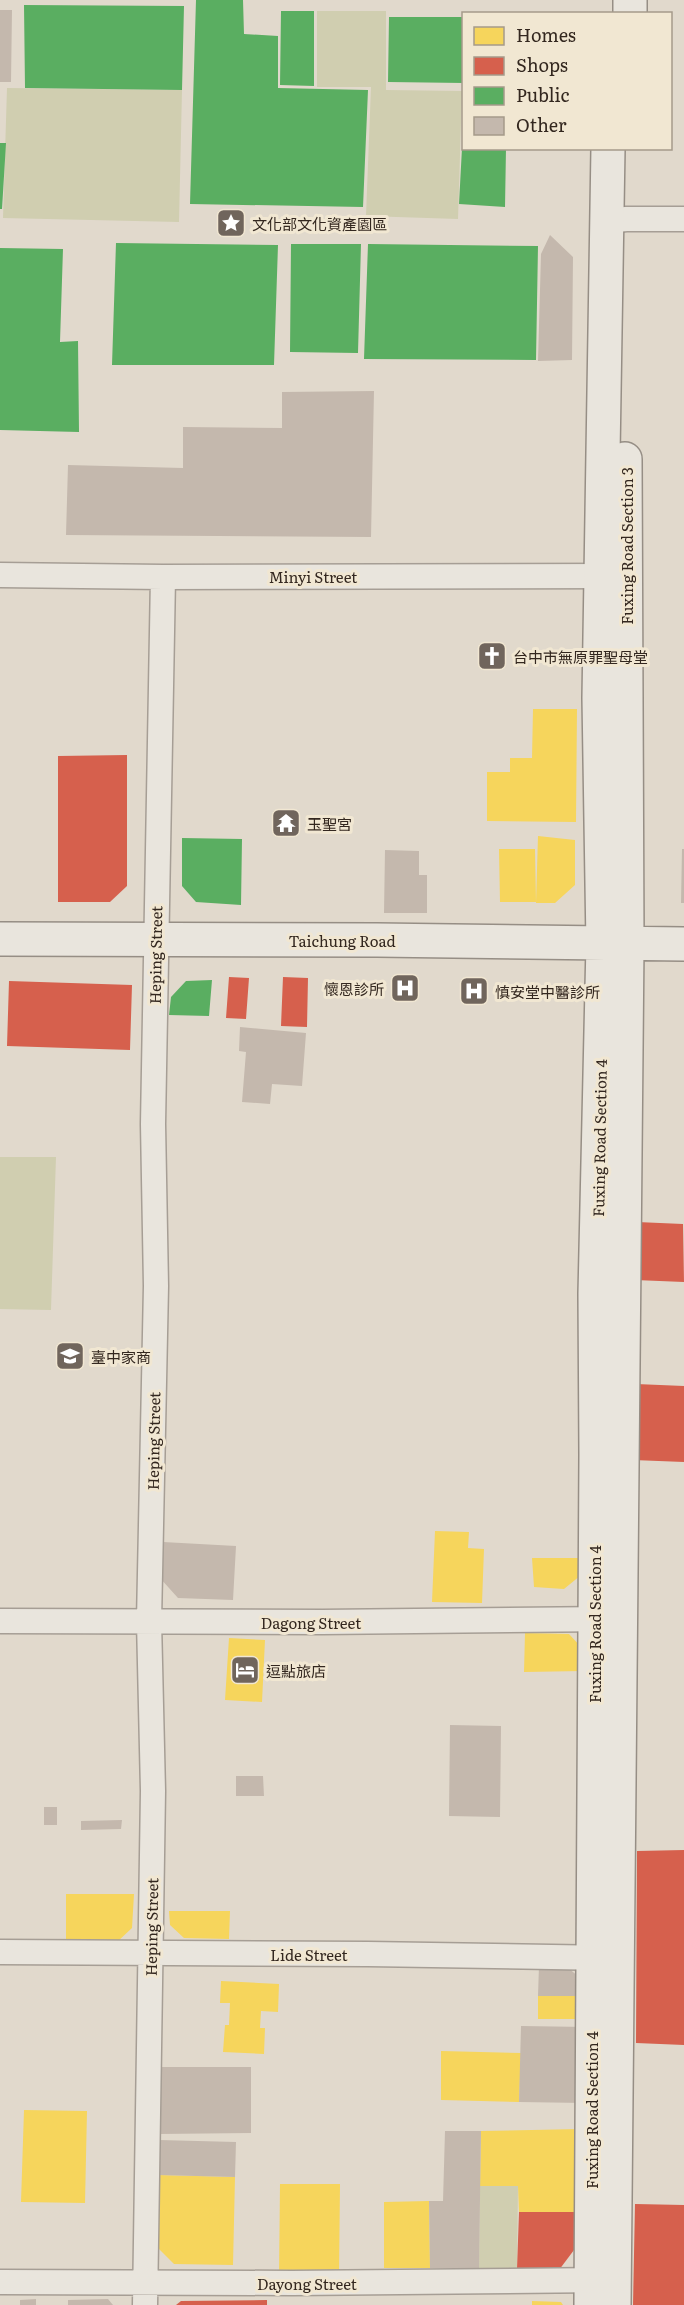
<svg xmlns="http://www.w3.org/2000/svg" width="684" height="2305" font-family="Literata,'Noto Sans TC',serif">
	<style>
		.green { fill: #d0ceb0 }
		.homes { fill: #f6d55c }
		.shops { fill: #d6604d }
		.public { fill: #5aae61 }
		.building { fill: #c4b8ad }
		.lines { fill: none; stroke-linecap: round; stroke-linejoin: round }
		.street-casing { stroke: #a69e95; stroke-width: 27 }
		.secondary-casing { stroke: #968e85; stroke-width: 36 }
		.street { stroke: #e9e5dd; stroke-width: 24 }
		.secondary { stroke: #e9e5dd; stroke-width: 33 }
		.labels { text-anchor: middle; dominant-baseline: central; stroke-width: 6; stroke-linejoin: round; paint-order: stroke }
		.poi-label { font-size: 15px; fill: #33271f; stroke: #f1e7d2; text-anchor: start }
		.street-label { font-size: 15px; fill: #33271f; stroke: #f1e7d2 }
	</style>
	<rect width="100%" height="100%" fill="#e1d9cc"/>
	<path class="green" d="M317,11H386V90L462,91L458,219L366,216L371,87H317Z
		M7,88L182,90L179,222L3,218Z
		M0,1157H56L51,1310L0,1309Z
		M480,2186H518L517,2269L479,2268Z"/>
	<path class="homes" d="M533,709H577L576,822L487,821V772H510V758H532Z
		M538,836L575,840V885L555,903H536Z
		M499,849H535L536,902H500Z
		M435,1531L469,1532L468,1548L484,1549L482,1603L432,1602Z
		M532,1558H588L586,1571L564,1589L534,1587Z
		M525,1633L569,1634L582,1648L583,1671L524,1672Z
		M229,1638L265,1640L262,1702L225,1700Z
		M66,1894H134L132,1928L117,1942H66Z
		M169,1911H230L229,1939L184,1938L170,1925Z
		M221,1981L279,1984L278,2012L261,2011L260,2028H265L264,2054L223,2052L225,2025H229L230,2003H220Z
		M538,1996H587V2019H538Z
		M441,2051L521,2053L519,2102L441,2100Z
		M24,2110L87,2111L85,2203L21,2202Z
		M580,2129L581,2212H519L518,2186H480L481,2131Z
		M158,2175L235,2177L233,2265L174,2264L156,2246Z
		M280,2184H340L339,2277H279Z
		M429,2201L430,2268H384V2202Z
		M532,2301L561,2302L563,2305H532Z"/>
	<path class="shops" d="M127,755V886L110,902H58V756Z
		M229,977L249,978L246,1019L226,1018Z
		M283,977L308,978L307,1027L281,1026Z
		M9,981L132,985L130,1050L7,1046Z
		M637,1222L683,1224L684,1282L635,1280Z
		M636,1384L684,1386V1462L633,1460Z
		M684,1850V2045L636,2043L637,1851Z
		M635,2204L684,2205V2305H633Z
		M519,2212H581L580,2242L559,2270L517,2269Z
		M267,2300V2305H176L181,2301Z"/>
	<path class="public" d="M196,0H243L244,34L278,36V88L368,90L363,207L190,204Z
		M24,5L184,6L182,90L25,88Z
		M281,11H314V86L280,85Z
		M389,17H464V83L388,82Z
		M0,143H6L2,209H0Z
		M462,148H506L505,207L459,204Z
		M116,243L278,245L274,365H112Z
		M291,244H361L358,353L290,352Z
		M368,244L538,246L536,360L364,359Z
		M0,248L63,249L60,342L78,341L79,432L0,430Z
		M182,838L242,839L241,905L196,902L182,886Z
		M212,980L209,1016L169,1015L171,997L186,981Z"/>
	<path class="building" d="M0,10H12L11,82H0Z
		M550,235L573,257L572,360L538,361L541,254Z
		M374,391L371,537L66,535L68,465L183,468V427L282,428V392Z
		M682,849H684V903H681Z
		M385,850L419,851V875H427V913H384Z
		M240,1027L306,1033L302,1086L272,1084L270,1104L242,1102L246,1052L239,1051Z
		M163,1542L236,1546L233,1600L178,1598L160,1578Z
		M450,1725L501,1726L500,1817L449,1816Z
		M236,1776H263L264,1796H236Z
		M44,1807H57V1825H44Z
		M122,1820L121,1829L81,1830V1821Z
		M539,1966H566L587,1984V1996H538Z
		M521,2026L587,2027L585,2103L519,2102Z
		M159,2067H251V2133L159,2134Z
		M445,2131H481L479,2268H430L429,2201H443Z
		M159,2140L236,2142L235,2177L158,2175Z
		M36,2299V2305H20V2300Z
		M108,2299L113,2305H68V2300Z"/>
	<g class="lines">
		<g class="street-casing">
			<path id="street" d="M607,221L626,219H684
				M0,575L163,577L617,576
				M0,1621L322,1622L611,1619
				M0,1952L368,1954L610,1958
				M0,2282L292,2283L606,2280
				M145,2305L153,1791L149,1621L156,1286L153,1124L163,577"/>
		</g>
		<g class="secondary-casing">
			<path id="secondary" d="M630,14V0
				M0,939L377,940L684,944
				M591,2305L596,1455L595,1294L603,944L599,698L608,148
				M614,2305L627,944L625,459"/>
		</g>
		<use href="#street" class="street"/>
		<use href="#secondary" class="secondary"/>
	</g>
	<defs>
		<g id="sight-square" transform="scale(1.5)"><rect x="-9" y="-9" width="18" height="18" rx="4" fill="#70655c" stroke="#f1e7d2"/><path d="M0-6L1.8-2.2L6-1.7L2.9 1.2L3.7 5.4L0 3.3L-3.7 5.4L-2.9 1.2L-6-1.7L-1.8-2.2Z" fill="#fff"/></g>
		<g id="church-square" transform="scale(1.5)"><rect x="-9" y="-9" width="18" height="18" rx="4" fill="#70655c" stroke="#f1e7d2"/><path d="M-1.2-6h2.4v3.5h3.3v2.4h-3.3V6h-2.4V-.1h-3.3v-2.4h3.3Z" fill="#fff"/></g>
		<g id="temple-square" transform="scale(1.5)"><rect x="-9" y="-9" width="18" height="18" rx="4" fill="#70655c" stroke="#f1e7d2"/><path d="M0-6L5-2H3V0L6.5 2.5H4V6H1.5V3h-3V6H-4V2.5H-6.5L-3 0V-2H-5Z" fill="#fff"/></g>
		<g id="hospital-square" transform="scale(1.5)"><rect x="-9" y="-9" width="18" height="18" rx="4" fill="#70655c" stroke="#f1e7d2"/><path d="M-5-5h3v3.5h4V-5h3V5h-3V1.5h-4V5h-3Z" fill="#fff"/></g>
		<g id="school-square" transform="scale(1.5)"><rect x="-9" y="-9" width="18" height="18" rx="4" fill="#70655c" stroke="#f1e7d2"/><path d="M0-5L7-2L0 1L-7-2ZM-4 1L0 2.5L4 1V4Q0 6-4 4Z" fill="#fff"/></g>
		<g id="hotel-square" transform="scale(1.5)"><rect x="-9" y="-9" width="18" height="18" rx="4" fill="#70655c" stroke="#f1e7d2"/><path d="M-6-4.5h1.5V1H6V5H4.5V3h-9V5H-6ZM-4 0a1.8 1.8 0 1 1 3.6 0ZM.5 0V-2.5h3Q6-2.5 6 0Z" fill="#fff"/></g>
	</defs>
	<g fill-rule="evenodd">
		<use href="#sight-square" x="231" y="223"/>
		<use href="#church-square" x="492" y="656"/>
		<use href="#temple-square" x="286" y="823"/>
		<use href="#hospital-square" x="405" y="988"/>
		<use href="#hospital-square" x="474" y="991"/>
		<use href="#school-square" x="70" y="1356"/>
		<use href="#hotel-square" x="245" y="1670"/>
	</g>
	<g class="labels">
		<g class="poi-label">
			<text x="252" y="223">文化部文化資產園區</text>
			<text x="513" y="656">台中市無原罪聖母堂</text>
			<text x="307" y="823">玉聖宮</text>
			<text x="384" y="988" text-anchor="end">懷恩診所</text>
			<text x="495" y="991">慎安堂中醫診所</text>
			<text x="91" y="1356">臺中家商</text>
			<text x="266" y="1670">逗點旅店</text>
		</g>
		<g class="street-label">
			<text transform="translate(626 546) rotate(-90)">Fuxing Road Section 3</text>
			<text x="313" y="576">Minyi Street</text>
			<text x="342" y="940">Taichung Road</text>
			<text transform="translate(155 955) rotate(-89)">Heping Street</text>
			<text transform="translate(599 1138) rotate(-89)">Fuxing Road Section 4</text>
			<text transform="translate(153 1441) rotate(-89)">Heping Street</text>
			<text x="311" y="1622">Dagong Street</text>
			<text transform="translate(594 1624) rotate(-90)">Fuxing Road Section 4</text>
			<text transform="translate(151 1927) rotate(-89)">Heping Street</text>
			<text x="309" y="1954">Lide Street</text>
			<text transform="translate(591 2110) rotate(-90)">Fuxing Road Section 4</text>
			<text x="307" y="2283">Dayong Street</text>
		</g>
	</g>
	<rect x="462" y="12" width="210" height="138" fill="#f1e7d2" stroke="#a59a8a" stroke-width="1.5"/>
	<rect x="474" y="27" width="30" height="18" fill="#f6d55c" stroke="#a59a8a" stroke-width="1.5"/>
	<text x="516" y="42" font-size="18" fill="#33271f">Homes</text>
	<rect x="474" y="57" width="30" height="18" fill="#d6604d" stroke="#a59a8a" stroke-width="1.5"/>
	<text x="516" y="72" font-size="18" fill="#33271f">Shops</text>
	<rect x="474" y="87" width="30" height="18" fill="#5aae61" stroke="#a59a8a" stroke-width="1.5"/>
	<text x="516" y="102" font-size="18" fill="#33271f">Public</text>
	<rect x="474" y="117" width="30" height="18" fill="#c4b8ad" stroke="#a59a8a" stroke-width="1.5"/>
	<text x="516" y="132" font-size="18" fill="#33271f">Other</text>
</svg>
